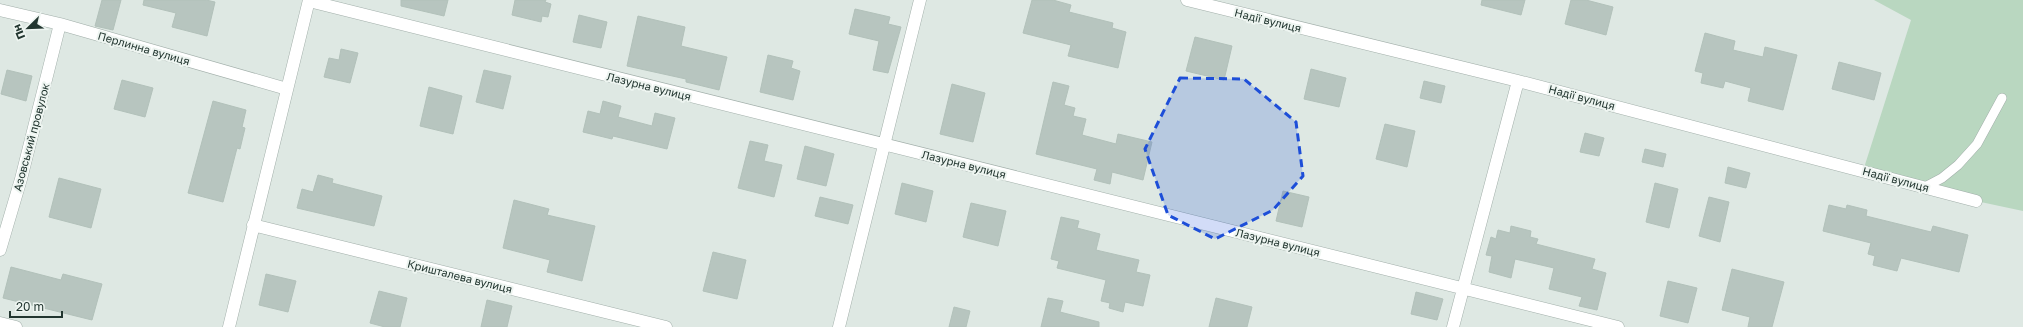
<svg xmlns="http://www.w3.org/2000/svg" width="2023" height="327" font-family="'Golos Text',sans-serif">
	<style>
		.grass { fill: #b9d7c0 }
		.building { fill: #b7c5bf; stroke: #b2c1ba }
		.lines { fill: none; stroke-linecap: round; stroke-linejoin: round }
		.lane-casing { stroke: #a2afaa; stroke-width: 10 }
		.street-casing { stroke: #a2afaa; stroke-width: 13 }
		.lane { stroke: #fff; stroke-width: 9 }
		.street { stroke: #fff; stroke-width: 12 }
		.marked { fill: #1d4ed8; fill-opacity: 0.2; stroke: #1d4ed8; stroke-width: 3; stroke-dasharray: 8 5; stroke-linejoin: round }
		.labels { text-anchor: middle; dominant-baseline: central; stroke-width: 4; stroke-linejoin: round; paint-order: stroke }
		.street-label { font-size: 11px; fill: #223630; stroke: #eef5f1 }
	</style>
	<rect width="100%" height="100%" fill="#dee8e3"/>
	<path class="grass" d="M1874,0H2023V211L1976,201L1863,171L1911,20Z"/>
	<path class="building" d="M102,0H121L113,30L95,26Z
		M144,0H206L215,2L207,36L172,27L176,13L143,5Z
		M401,0H448L444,16L401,6Z
		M515,0H546L545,2L551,4L548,17L542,16L541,22L512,15Z
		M1032,0H1053L1071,5L1069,12L1113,23L1112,28L1126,32L1118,68L1068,56L1071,45L1023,33Z
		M1482,0H1525L1521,15L1481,5Z
		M1571,0H1586L1613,7L1606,35L1565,24Z
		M855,9L890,17L888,24L901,27L888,73L873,70L879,41L849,34Z
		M579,15L607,22L601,48L573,42Z
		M638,16L685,27L681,46L727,57L719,90L686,82V79L627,66Z
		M1705,33L1735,41L1733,50L1763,57L1765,47L1797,55L1783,110L1748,101L1751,88L1725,81L1723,88L1701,83L1703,73L1695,71Z
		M1195,37L1232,46L1224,80L1186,71Z
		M341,49L358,53L350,83L324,77L329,58L339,60Z
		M768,55L793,61L791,68L800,71L793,100L760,92Z
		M1839,62L1881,73L1874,100L1832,89Z
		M1311,69L1346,78L1339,107L1304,99Z
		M7,70L32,76L26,101L1,94Z
		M484,70L511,76L503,109L476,102Z
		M122,80L153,88L145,117L114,109Z
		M1424,81L1445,86L1441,103L1420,98Z
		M1053,82L1069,86L1064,105L1075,108L1073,116L1086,119L1082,135L1116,144L1118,134L1152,142L1143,180L1112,172L1110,184L1094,180L1097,169L1036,154Z
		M952,84L985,93L973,142L940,134Z
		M429,87L462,96L453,134L420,126Z
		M213,101L246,110L242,127L245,128L240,149L237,148L223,202L188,193Z
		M603,101L621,106L618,117L652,126L655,113L675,118L667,149L613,136L612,139L583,132L588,111L600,114Z
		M1385,124L1415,131L1407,167L1376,159Z
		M1585,133L1604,138L1599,156L1580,152Z
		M750,141L768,145L764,161L782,165L774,197L738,188Z
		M805,146L834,154L826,186L797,179Z
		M1645,149L1666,154L1663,167L1642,162Z
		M1728,167L1750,173L1746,188L1725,183Z
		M318,175L333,179L332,183L382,196L374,226L297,208L302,189L313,192Z
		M59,178L101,189L91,228L49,217Z
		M902,183L933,191L926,222L895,214Z
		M1655,183L1678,189L1669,228L1646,222Z
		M1283,191L1309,197L1302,227L1276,221Z
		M820,197L853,205L848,224L815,216Z
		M1709,197L1729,202L1720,242L1699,236Z
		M514,200L549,209L547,215L595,226L582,281L547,272L550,260L503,248Z
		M971,203L1006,211L998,246L963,237Z
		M1829,205L1846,209L1847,205L1867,210L1866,216L1931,232L1933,226L1968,235L1959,272L1901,258L1897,271L1873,265L1875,256L1868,254L1871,243L1823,231Z
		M1061,217L1079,221L1077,228L1100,234L1096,250L1139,260L1136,272L1150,275L1143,306L1125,302L1123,312L1109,308L1110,303L1101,301L1106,280L1057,268L1059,261L1051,259Z
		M1511,226L1531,231L1530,237L1538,239L1536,244L1595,259L1592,269L1606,273L1597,310L1579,306L1582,297L1549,289L1554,268L1515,259L1511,278L1489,272L1492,256L1486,255L1491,237L1496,239L1498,230L1510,233Z
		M713,252L746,260L737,299L703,291Z
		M11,267L61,280L63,274L102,284L92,320L3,298Z
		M1732,269L1784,282L1772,327H1748L1750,317L1722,310Z
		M266,274L296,281L288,312L259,305Z
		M1668,281L1697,288L1688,323L1660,316Z
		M379,291L407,298L400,327H385L370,323Z
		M1416,292L1443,299L1437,320L1411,314Z
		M1048,298L1063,301L1060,312L1099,322V327H1041Z
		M1216,298L1252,307L1247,327H1209Z
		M487,300L512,306L507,327H481Z
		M954,307L970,311L966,327H949Z"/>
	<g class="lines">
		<g class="lane-casing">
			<path id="lane" d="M1925,187L1942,178L1958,165L1977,144L2002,98"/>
		</g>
		<g class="street-casing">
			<path id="street" d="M1187,0L1518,81L1976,201
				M309,1L1618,327
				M0,10L60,24L287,89
				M253,225L666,327
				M0,250L21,179L60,24
				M0,323L16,327
				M229,327L309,0
				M839,327L920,0
				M1453,327L1518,81"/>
		</g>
		<use href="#lane" class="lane"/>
		<use href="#street" class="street"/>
	</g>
	<path class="marked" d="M1180,78L1244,79L1296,122L1303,176L1273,210L1215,239L1168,215L1145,149Z"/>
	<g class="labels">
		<g class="street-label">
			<text transform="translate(1268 20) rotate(14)">Надії вулиця</text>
			<text transform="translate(144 48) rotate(16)">Перлинна вулиця</text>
			<text transform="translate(649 86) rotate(14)">Лазурна вулиця</text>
			<text transform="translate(1582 97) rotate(15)">Надії вулиця</text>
			<text transform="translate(31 137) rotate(-75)">Азовський провулок</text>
			<text transform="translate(964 164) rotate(14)">Лазурна вулиця</text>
			<text transform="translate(1896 179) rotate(15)">Надії вулиця</text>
			<text transform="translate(1278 242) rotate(14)">Лазурна вулиця</text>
			<text transform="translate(460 276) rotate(14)">Кришталева вулиця</text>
		</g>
	</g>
	<g transform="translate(28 28) rotate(247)" stroke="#eef5f1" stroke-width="3" paint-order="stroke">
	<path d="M0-3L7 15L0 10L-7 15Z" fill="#223630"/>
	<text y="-6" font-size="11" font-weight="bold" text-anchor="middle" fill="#223630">Пн</text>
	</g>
	<path d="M10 311v6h52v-6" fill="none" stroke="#223630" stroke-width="2"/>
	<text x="16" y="311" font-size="12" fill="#223630" stroke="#eef5f1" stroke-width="3" paint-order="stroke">20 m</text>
</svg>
